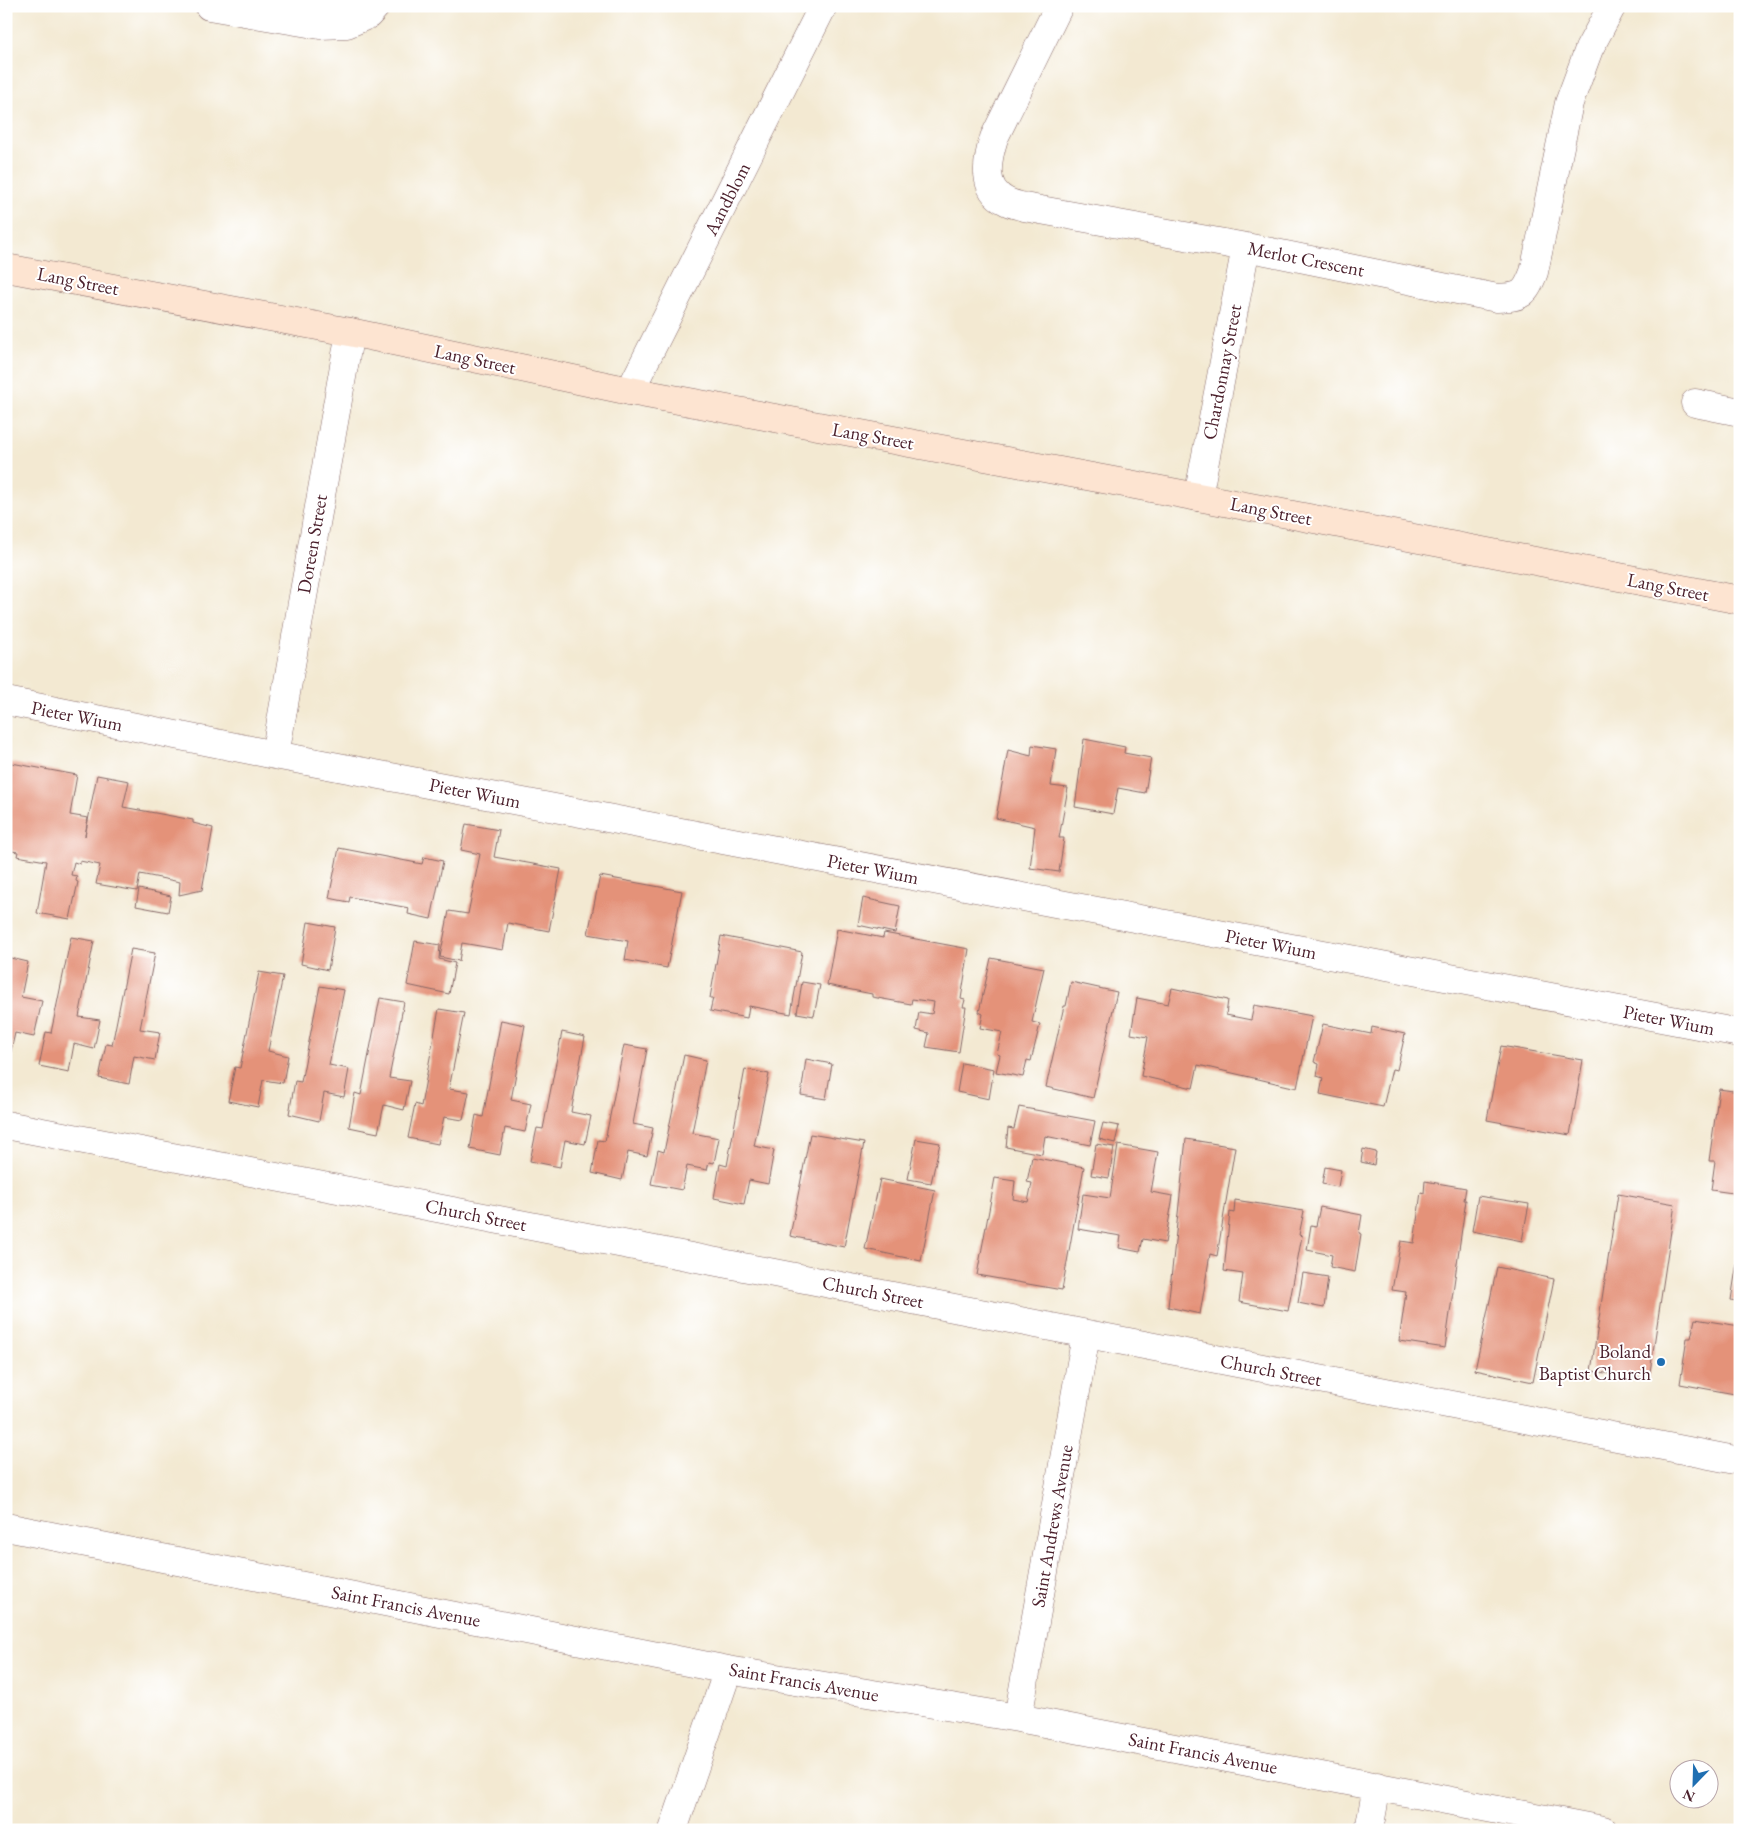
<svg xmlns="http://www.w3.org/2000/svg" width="1746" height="1836" font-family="'EB Garamond',serif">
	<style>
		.building { fill: #e49279 }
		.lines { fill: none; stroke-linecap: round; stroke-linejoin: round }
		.street-casing { stroke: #856665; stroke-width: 29 }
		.secondary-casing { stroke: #856665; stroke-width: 29 }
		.street { stroke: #fff; stroke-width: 28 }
		.secondary { stroke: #fde4d1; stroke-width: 28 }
		.poi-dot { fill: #1f6fb2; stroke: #fff; stroke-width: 2 }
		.labels { text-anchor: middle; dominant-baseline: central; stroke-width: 4; stroke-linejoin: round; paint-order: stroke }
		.street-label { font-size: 19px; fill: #4a1f2b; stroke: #fff }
		.poi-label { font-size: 19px; fill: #4a1f2b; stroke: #fff; text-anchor: end }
	</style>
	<rect width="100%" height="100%" fill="#fff"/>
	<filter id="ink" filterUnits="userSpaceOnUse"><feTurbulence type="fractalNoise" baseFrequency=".02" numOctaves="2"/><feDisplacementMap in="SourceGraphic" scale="10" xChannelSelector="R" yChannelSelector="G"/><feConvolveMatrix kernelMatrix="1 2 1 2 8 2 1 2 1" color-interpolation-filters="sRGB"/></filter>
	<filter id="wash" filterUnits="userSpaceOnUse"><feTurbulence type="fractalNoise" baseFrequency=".0096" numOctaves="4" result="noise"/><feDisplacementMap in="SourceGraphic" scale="20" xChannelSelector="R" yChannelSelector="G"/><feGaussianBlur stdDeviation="1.12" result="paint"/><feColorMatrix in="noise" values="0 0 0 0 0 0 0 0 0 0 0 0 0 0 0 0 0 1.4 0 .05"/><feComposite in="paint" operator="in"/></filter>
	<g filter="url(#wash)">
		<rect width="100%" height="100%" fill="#f3e9d2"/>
		<g id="blocks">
			<path class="building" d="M1084,739L1125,747L1124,753L1151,758L1145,793L1118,788L1113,814L1075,807Z
				M1032,745L1056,749L1051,786L1068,788L1059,838H1064L1059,872L1030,868L1035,827L996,818L1008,750L1031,756Z
				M6,762L77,775L70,815L88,818L85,836L97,775L129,781L123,807L193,820V823L213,828L202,890L179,895L180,882L140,874L137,891L96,884L100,865L80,861V864L74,862L71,875L77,876L76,881L78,882L70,919L37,913L46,861L17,856L18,852L6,850Z
				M466,824L499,830L494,857L561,869L549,931L508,923L503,950L462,943L459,961L440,957L449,911L468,914L480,854L461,850Z
				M339,848L422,864L424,857L443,861L431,919L408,914L409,908L350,897L349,902L329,898Z
				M600,876L682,891L667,968L625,960L628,941L588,934Z
				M139,889L171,896L168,912L136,906Z
				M863,898L900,906L895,933L858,925Z
				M308,922L335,927L328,970L301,964Z
				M837,929L883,938L884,933L969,949L961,999L965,1000L963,1007H966L959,1052L926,1047L929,1033L916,1030L919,1012L932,1014L934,1002L912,999L911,1004L872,997V994L827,985Z
				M721,936L802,952L791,1014L749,1006L747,1018L710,1011L713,998H710Z
				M71,937L94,941L79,1017L100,1020L94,1049L74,1044L69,1072L39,1066L46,1032L51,1033Z
				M415,941L440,945L439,959L455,963L449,994L407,985Z
				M131,949L155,953L140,1029L160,1032L155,1060L134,1056L129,1084L99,1078L106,1044L112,1045Z
				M6,957L28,962L21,997L42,1001L34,1037L15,1033L9,1060H6Z
				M991,958L1044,968L1032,1022L1040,1024L1031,1061L1027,1060L1023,1077L996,1072L1000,1055L997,1054L1002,1032L980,1028L983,1014L979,1012Z
				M259,972L283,976L268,1051L288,1056L283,1083L263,1080L258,1107L228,1101L235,1067L240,1068Z
				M802,982L820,985L814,1016L797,1013Z
				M1071,982L1117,992L1093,1098L1046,1087L1064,1006H1066Z
				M320,986L344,990L329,1065L349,1069L344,1097L324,1093L319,1121L289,1114L295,1081L301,1082Z
				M1172,988L1228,1000L1226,1015L1251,1020L1254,1005L1312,1016L1297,1088L1198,1065L1193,1088L1141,1076L1148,1037L1131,1034L1137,998L1168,1004Z
				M380,998L404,1002L389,1078L410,1081L404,1110L384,1105L378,1133L349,1127L355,1093L361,1095Z
				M439,1009L464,1013L449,1089L469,1092L463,1120L444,1117L438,1144L408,1138L415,1104L421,1106Z
				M501,1020L525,1025L511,1100L531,1104L525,1132L505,1128L500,1155L470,1149L476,1115L483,1117Z
				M1323,1024L1371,1034L1372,1027L1405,1034L1397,1070L1392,1069L1383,1107L1320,1094L1323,1078L1317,1076L1319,1064L1314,1062Z
				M562,1032L585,1037L571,1112L591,1116L585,1144L565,1140L560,1167L530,1161L537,1128L543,1129Z
				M624,1045L647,1049L633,1124L653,1128L647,1156L628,1152L622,1180L592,1173L598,1140L605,1141Z
				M1501,1046L1583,1060L1570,1135L1487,1120Z
				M684,1055L706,1060L692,1133L719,1138L714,1163L709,1162L707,1170L687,1166L682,1190L651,1184L658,1150L664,1152Z
				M806,1059L832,1064L826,1099L801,1095Z
				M962,1063L994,1069L989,1099L957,1092Z
				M745,1069L769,1074L754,1146L774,1150L768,1184L749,1180L744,1204L714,1198L720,1164L727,1166Z
				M1719,1089L1740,1092V1194L1711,1190L1715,1161H1709Z
				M1019,1107L1095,1121L1090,1145L1045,1136L1042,1154L1006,1147L1008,1128L1014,1129Z
				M1103,1123L1119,1126L1115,1143L1099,1139Z
				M810,1134L864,1143L844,1247L790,1236Z
				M916,1139L940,1143L931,1183L908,1179Z
				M1186,1139L1235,1147L1217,1256L1210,1254L1200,1314L1168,1307Z
				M1096,1144L1114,1147L1109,1178L1091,1175Z
				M1118,1145L1158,1152L1151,1192L1173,1196L1165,1243L1143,1239L1140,1252L1119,1248L1121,1236L1078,1229L1083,1194L1110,1198Z
				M1363,1149L1376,1152L1374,1165L1361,1162Z
				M1032,1157L1084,1167L1062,1290L977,1275L995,1178L1015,1181L1013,1199L1028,1202L1032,1183L1027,1182Z
				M1325,1167L1341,1170L1338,1187L1322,1184Z
				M880,1179L935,1190L921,1261L865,1249Z
				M1425,1181L1466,1188L1464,1200H1466L1445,1348L1399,1341L1406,1292L1392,1290L1401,1241L1414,1243L1421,1192L1424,1193Z
				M1618,1194L1675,1204L1649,1379L1591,1371Z
				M1478,1196L1529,1204L1522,1241L1472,1231Z
				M1235,1200L1304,1211L1299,1235L1302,1236L1288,1311L1239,1302L1243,1274L1224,1271L1230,1212L1234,1213Z
				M1320,1207L1362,1215L1359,1233L1361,1234L1355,1272L1330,1267L1332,1255L1307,1250L1311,1225L1316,1226Z
				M1739,1250H1740V1302L1731,1300Z
				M1497,1267L1554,1279L1533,1382L1475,1370Z
				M1303,1273L1328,1277L1324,1308L1298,1303Z
				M1695,1319L1740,1326V1395L1680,1384L1687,1338H1691Z"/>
		</g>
	</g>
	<g filter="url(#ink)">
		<use href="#blocks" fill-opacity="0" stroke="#856665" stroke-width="1"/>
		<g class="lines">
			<g class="street-casing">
				<path id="street" d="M209,6L320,25L347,24L368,15L376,6
					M1059,6L994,138C987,160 981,189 1006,201C1011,204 1018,205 1024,207L1246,247L1497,298C1522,297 1525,295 1534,272L1569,103L1589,49L1612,6
					M630,391L823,6
					M1695,403L1740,412
					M1198,497L1246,247
					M6,701L275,755L1740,1033
					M275,755L350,332
					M6,1125L769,1272L1740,1461
					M6,1527L728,1670L1018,1718L1603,1830
					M1018,1718L1086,1335
					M673,1830L728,1670
					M1369,1830L1377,1786"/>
			</g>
			<g class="secondary-casing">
				<path id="secondary" d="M6,268L350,332L630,391L1119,482L1740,600"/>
			</g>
			<use href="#street" class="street"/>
			<use href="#secondary" class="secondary"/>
		</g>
	</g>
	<circle class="poi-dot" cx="1661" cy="1362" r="5"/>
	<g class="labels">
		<g class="street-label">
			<text transform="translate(727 199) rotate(-63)">Aandblom</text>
			<text transform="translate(1306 259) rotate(11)">Merlot Crescent</text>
			<text transform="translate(78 281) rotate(11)">Lang Street</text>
			<text transform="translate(475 359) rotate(12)">Lang Street</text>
			<text transform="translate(1222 372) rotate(-79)">Chardonnay Street</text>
			<text transform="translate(873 436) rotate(10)">Lang Street</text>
			<text transform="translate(1271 511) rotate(11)">Lang Street</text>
			<text transform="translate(312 544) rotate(-80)">Doreen Street</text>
			<text transform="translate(1668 587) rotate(11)">Lang Street</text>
			<text transform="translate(77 716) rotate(11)">Pieter Wium</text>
			<text transform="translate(475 793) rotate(11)">Pieter Wium</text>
			<text transform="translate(873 869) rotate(11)">Pieter Wium</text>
			<text transform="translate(1271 944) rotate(11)">Pieter Wium</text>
			<text transform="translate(1669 1020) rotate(11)">Pieter Wium</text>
			<text transform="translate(476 1215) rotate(11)">Church Street</text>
			<text transform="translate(873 1292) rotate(11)">Church Street</text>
			<text transform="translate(1271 1370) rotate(11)">Church Street</text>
			<text transform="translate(1052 1526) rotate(-80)">Saint Andrews Avenue</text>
			<text transform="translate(406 1606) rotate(11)">Saint Francis Avenue</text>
			<text transform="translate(804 1682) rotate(10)">Saint Francis Avenue</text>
			<text transform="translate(1203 1753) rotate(11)">Saint Francis Avenue</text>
		</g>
		<g class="poi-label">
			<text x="1651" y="1351">Boland<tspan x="1651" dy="22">Baptist Church</tspan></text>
		</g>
	</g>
	<rect width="1746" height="1836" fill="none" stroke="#fff" stroke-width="25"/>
	<g transform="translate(1694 1784) rotate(203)"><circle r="24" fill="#ffffff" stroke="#b7a5aa"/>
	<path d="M0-4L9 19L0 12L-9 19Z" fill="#1f6fb2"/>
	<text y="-8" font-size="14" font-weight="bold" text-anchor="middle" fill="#4a1f2b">N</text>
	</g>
</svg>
